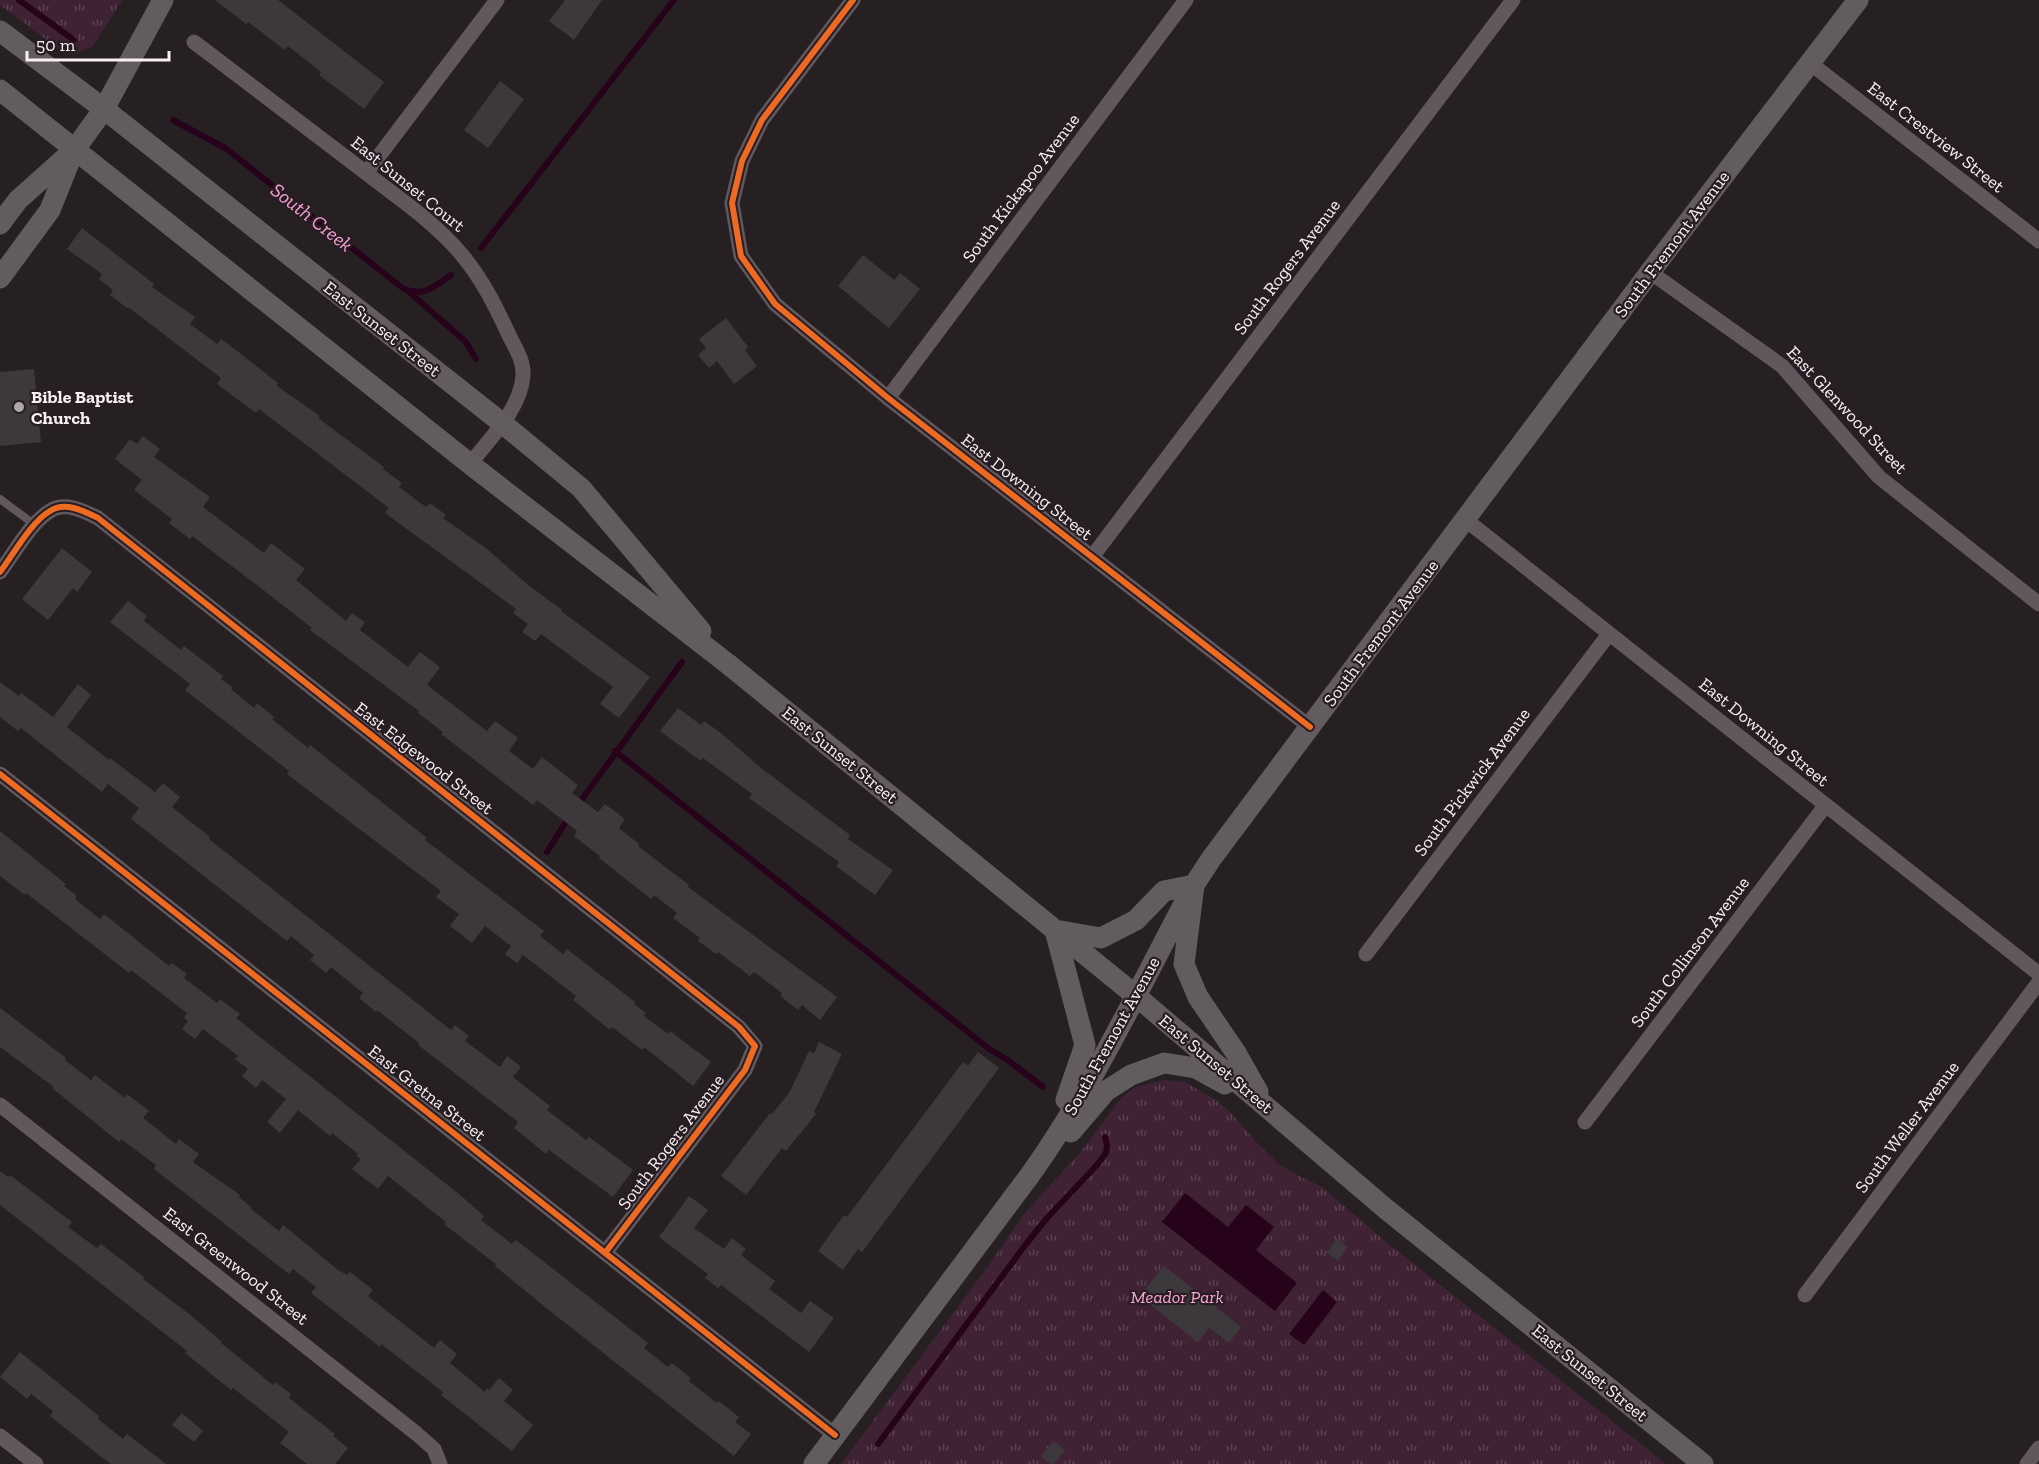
<svg xmlns="http://www.w3.org/2000/svg" width="2039" height="1464" font-family="'Zilla Slab',serif">
	<style>
		.grass { fill: url(#grass-tufts) }
		.pitch { fill: #3f2334 }
		.water { fill: #26031a }
		.lines { fill: none; stroke-linecap: round; stroke-linejoin: round }
		.stream { stroke: #26031a; stroke-width: 6 }
		.building { fill: #3d383b }
		.lane { stroke: #60585c; stroke-width: 8 }
		.street { stroke: #60585c; stroke-width: 15 }
		.secondary { stroke: #635c5f; stroke-width: 21 }
		.cycleway-casing { stroke: #291d24; stroke-width: 10 }
		.cycleway { stroke: #ed6a23; stroke-width: 6 }
		.poi-dot { fill: #aea7ac; stroke: #291d24; stroke-width: 2 }
		.labels { text-anchor: middle; dominant-baseline: central; stroke-width: 4.5; stroke-linejoin: round; paint-order: stroke }
		.street-label { font-size: 18px; fill: #f8f0f5; stroke: #291d24 }
		.poi-label { font-size: 18px; font-weight: bold; fill: #f8f0f5; stroke: #291d24; text-anchor: start }
		.park-label { font-size: 18px; font-style: italic; fill: #f8a6d6; stroke: #291d24 }
		.water-label { font-size: 20px; font-style: italic; fill: #f5a3d3; stroke: #291d24 }
	</style>
	<defs>
		<pattern id="grass-tufts" width="24" height="20" patternUnits="userSpaceOnUse" patternTransform="scale(1.5)"><rect width="24" height="20" fill="#3f2334"/><path d="M3 7l-1-3M5 7V3M7 7l1-3M15 17l-1-3M17 17v-4M19 17l1-3" fill="none" stroke="#5c4352"/></pattern>
	</defs>
	<rect width="100%" height="100%" fill="#262023"/>
	<path class="grass" d="M0,0H122L93,46L76,54L63,52L0,5Z
		M1164,1080L1185,1082L1217,1101L1232,1114L1258,1144L1279,1164L1293,1173L1322,1187L1385,1241L1666,1464H841L989,1265L1024,1214L1079,1154L1117,1103L1127,1093L1136,1087Z"/>
	<path class="pitch" d="M1136,1449L1153,1464H1121Z"/>
	<path class="water" d="M1185,1193L1228,1227L1246,1205L1274,1227L1256,1250L1297,1283L1275,1311L1162,1222Z
		M1323,1290L1337,1302L1304,1345L1289,1334Z"/>
	<g class="lines">
		<path class="stream" d="M19,0L74,40
			M173,120L225,148L404,289C425,297 435,286 451,275
			M481,248L674,0
			M409,292L466,342L476,359
			M615,751L988,1048L1009,1061L1043,1087
			M577,806L682,662
			M547,852L569,817
			M878,1444L1026,1244L1047,1218L1097,1165L1106,1153L1107,1145L1105,1137"/>
	</g>
	<path class="building" d="M215,0H278L384,82L364,109L319,75L321,72L288,46L285,50L248,22L246,24Z
		M565,0H602L574,40L549,21Z
		M500,81L524,99L488,148L464,130Z
		M82,228L154,284L152,287L195,317L190,324L217,344L221,339L236,350L278,383L277,386L320,416L318,418L384,467L383,469L402,483L399,487L426,507L430,503L446,515L443,518L487,549L527,584L562,610L561,611L650,677L619,718L600,704L613,687L541,634L535,641L522,632L528,624L513,613L516,609L385,513L389,508L259,409L256,413L217,384L221,378L128,307L127,308L110,295L113,290L99,279L102,274L67,249Z
		M863,255L894,280L900,273L920,289L889,328L838,286Z
		M726,318L748,347L745,350L757,366L734,384L717,361L709,368L698,355L706,348L699,339Z
		M34,369L41,442L0,446V372Z
		M143,436L160,449L154,457L210,497L203,507L264,553L271,543L305,569L296,580L346,621L352,613L365,622L360,630L408,667L420,652L440,667L427,685L487,731L495,721L518,738L509,751L533,769L542,757L578,785L572,793L598,812L605,804L625,819L619,828L639,844L638,846L689,885L688,887L837,997L820,1020L802,1005L798,1010L780,996L782,993L754,972L750,976L718,952L716,954L698,941L700,938L673,918L677,913L654,895L651,899L599,858L600,856L574,836L577,831L537,800L533,805L441,734L443,732L418,713L419,711L310,630L312,628L262,589L192,536L190,539L169,523L172,519L134,490L142,480L115,459L130,439L137,444Z
		M62,548L92,572L77,592L73,588L48,620L22,599Z
		M128,601L147,616L144,621L181,650L184,646L223,676L221,679L232,687L231,689L254,708L257,703L274,717L272,719L308,748L310,745L427,838L425,840L544,931L540,936L563,954L567,949L635,1002L634,1004L646,1013L644,1016L668,1034L670,1031L711,1062L693,1086L644,1047L642,1050L612,1027L610,1030L573,1000L576,996L523,955L517,963L505,954L511,946L485,926L472,943L450,926L459,914L436,897L441,891L287,774L289,771L185,690L190,684L110,622Z
		M0,682L19,696L21,693L53,717L78,684L91,695L67,727L109,760L110,758L155,792L163,783L180,797L172,807L210,837L209,839L451,1030L455,1025L469,1036L465,1041L500,1067L507,1056L521,1067L513,1077L550,1106L547,1110L586,1140L589,1137L633,1170L613,1197L549,1150L546,1154L514,1128L518,1122L418,1045L419,1043L377,1010L376,1012L359,998L363,993L331,967L326,973L310,960L314,955L291,936L287,941L131,819L139,808L108,784L102,792L21,728L18,731L0,717Z
		M678,708L701,725L704,721L721,733L761,768L850,835L848,839L893,870L875,895L836,866L839,862L749,798L752,794L703,758L701,761L660,731Z
		M0,831L66,884L64,886L77,896L75,899L100,919L104,914L169,966L172,963L187,974L184,978L217,1003L220,999L240,1014L236,1018L459,1194L484,1216L481,1220L512,1244L516,1240L648,1343L644,1348L668,1367L672,1363L691,1378L689,1381L717,1403L719,1401L739,1417L735,1422L751,1434L734,1456L545,1307L495,1266L496,1264L444,1224L446,1222L388,1176L378,1189L352,1169L361,1159L356,1156L358,1154L332,1133L330,1136L298,1110L280,1133L267,1122L286,1099L262,1080L256,1088L242,1076L248,1069L235,1059L238,1056L203,1029L195,1039L182,1029L188,1021L184,1018L187,1013L131,970L129,973L26,893L25,895L0,876Z
		M0,1008L66,1058L65,1060L91,1080L95,1075L125,1098L127,1094L149,1111L143,1118L176,1144L179,1139L199,1154L193,1162L240,1195L239,1197L252,1208L251,1209L279,1231L283,1225L338,1270L347,1275L350,1272L373,1290L368,1296L434,1348L440,1340L457,1354L450,1363L485,1392L487,1388L489,1390L499,1378L513,1390L504,1401L533,1425L512,1451L441,1395L443,1392L411,1367L381,1344L380,1347L311,1293L316,1287L293,1269L289,1274L154,1169L156,1165L121,1139L119,1142L52,1088L54,1087L0,1047Z
		M819,1042L842,1054L814,1112L816,1114L786,1151L782,1148L746,1195L721,1176L770,1113L772,1114L789,1093L809,1051L814,1053Z
		M978,1052L999,1068L862,1252L858,1249L843,1270L818,1251L844,1215L847,1217L963,1062L968,1066Z
		M0,1171L8,1177L10,1175L72,1222L68,1227L97,1248L101,1244L144,1277L143,1279L193,1317L222,1342L221,1343L273,1385L275,1382L291,1394L289,1398L335,1434L333,1436L348,1448L335,1464H307L280,1443L289,1432L233,1388L231,1390L185,1353L187,1351L0,1205Z
		M689,1196L708,1210L694,1228L724,1249L732,1238L746,1249L741,1255L775,1281L769,1289L801,1313L810,1301L834,1318L809,1352L721,1285L718,1288L705,1278L708,1274L659,1237Z
		M1337,1239L1348,1247L1338,1261L1327,1253Z
		M1164,1266L1241,1327L1229,1343L1209,1328L1198,1343L1140,1296Z
		M20,1352L99,1416L98,1419L123,1439L127,1434L166,1464H111L95,1452L50,1416L53,1411L31,1394L27,1399L0,1377Z
		M182,1413L203,1431L194,1442L172,1425Z
		M1054,1441L1065,1450L1054,1464H1050L1041,1456Z"/>
	<g class="lines">
		<path class="lane" d="M0,499L35,525"/>
		<path class="street" d="M853,0L762,120L742,161L732,203L741,256L775,304L888,398L1310,727
			M194,42C250,84 305,127 361,169C395,196 434,221 462,255C482,279 495,305 508,333C514,346 524,360 523,375C521,409 490,438 470,464
			M1810,63L2039,241
			M366,173L497,0
			M1650,272L1782,366L1879,477L2039,604
			M888,398L1186,0
			M1466,520L2039,974
			M1092,557L1513,0
			M0,572C13,555 31,522 50,511C65,501 84,511 98,518L739,1027L755,1046L745,1070L605,1253
			M0,774L835,1435
			M1366,954L1609,634
			M0,1105L417,1434L434,1449L440,1464
			M1585,1122L1825,806
			M1805,1295L2039,982
			M0,1436L36,1464
			M2027,1464L2039,1448"/>
		<path class="secondary" d="M0,31L104,109L502,423L581,488L701,631
			M0,90L470,464L728,664L1135,995L1386,1209L1703,1464
			M0,224L18,200L75,149L104,109L163,0
			M0,278L50,210L72,155
			M1066,1100L1085,1045L1055,930L1101,938L1136,920L1164,891L1194,885L1184,964L1198,997L1236,1053L1258,1092
			M1071,1132L1106,1091L1131,1075L1164,1063L1196,1068L1225,1084
			M814,1464L1030,1175C1094,1085 1142,982 1194,885L1211,859L1650,272L1858,0"/>
		<g class="cycleway-casing">
			<path id="cycleway" d="M853,0L762,120L742,161L732,203L741,256L775,304L888,398L1310,727
				M0,572C13,555 31,522 50,511C65,501 84,511 98,518L739,1027L755,1046L745,1070L605,1253
				M0,774L835,1435"/>
		</g>
		<use href="#cycleway" class="cycleway"/>
	</g>
	<circle class="poi-dot" cx="19" cy="407" r="6"/>
	<g class="labels">
		<g class="street-label">
			<text transform="translate(1936 137) rotate(38)">East Crestview Street</text>
			<text transform="translate(408 184) rotate(39)">East Sunset Court</text>
			<text transform="translate(1021 188) rotate(-53)">South Kickapoo Avenue</text>
			<text transform="translate(1672 244) rotate(-53)">South Fremont Avenue</text>
			<text transform="translate(1287 267) rotate(-53)">South Rogers Avenue</text>
			<text transform="translate(382 329) rotate(38)">East Sunset Street</text>
			<text transform="translate(1847 410) rotate(47)">East Glenwood Street</text>
			<text transform="translate(1027 487) rotate(38)">East Downing Street</text>
			<text transform="translate(1381 633) rotate(-53)">South Fremont Avenue</text>
			<text transform="translate(1764 732) rotate(39)">East Downing Street</text>
			<text transform="translate(840 755) rotate(39)">East Sunset Street</text>
			<text transform="translate(424 758) rotate(38)">East Edgewood Street</text>
			<text transform="translate(1472 782) rotate(-53)">South Pickwick Avenue</text>
			<text transform="translate(1690 952) rotate(-53)">South Collinson Avenue</text>
			<text transform="translate(1112 1036) rotate(-61)">South Fremont Avenue</text>
			<text transform="translate(1216 1064) rotate(40)">East Sunset Street</text>
			<text transform="translate(427 1093) rotate(38)">East Gretna Street</text>
			<text transform="translate(1907 1127) rotate(-53)">South Weller Avenue</text>
			<text transform="translate(671 1142) rotate(-53)">South Rogers Avenue</text>
			<text transform="translate(236 1266) rotate(38)">East Greenwood Street</text>
			<text transform="translate(1590 1373) rotate(39)">East Sunset Street</text>
		</g>
		<g class="poi-label">
			<text x="31" y="397">Bible Baptist<tspan x="31" dy="21">Church</tspan></text>
		</g>
		<g class="park-label">
			<text x="1177" y="1297">Meador Park</text>
		</g>
		<g class="water-label">
			<text transform="translate(312 217) rotate(38)">South Creek</text>
		</g>
	</g>
	<path d="M27 51v9h142v-9" fill="none" stroke="#f8f0f5" stroke-width="3"/>
	<text x="36" y="51" font-size="18" fill="#f8f0f5" stroke="#291d24" stroke-width="4.5" paint-order="stroke">50 m</text>
</svg>
